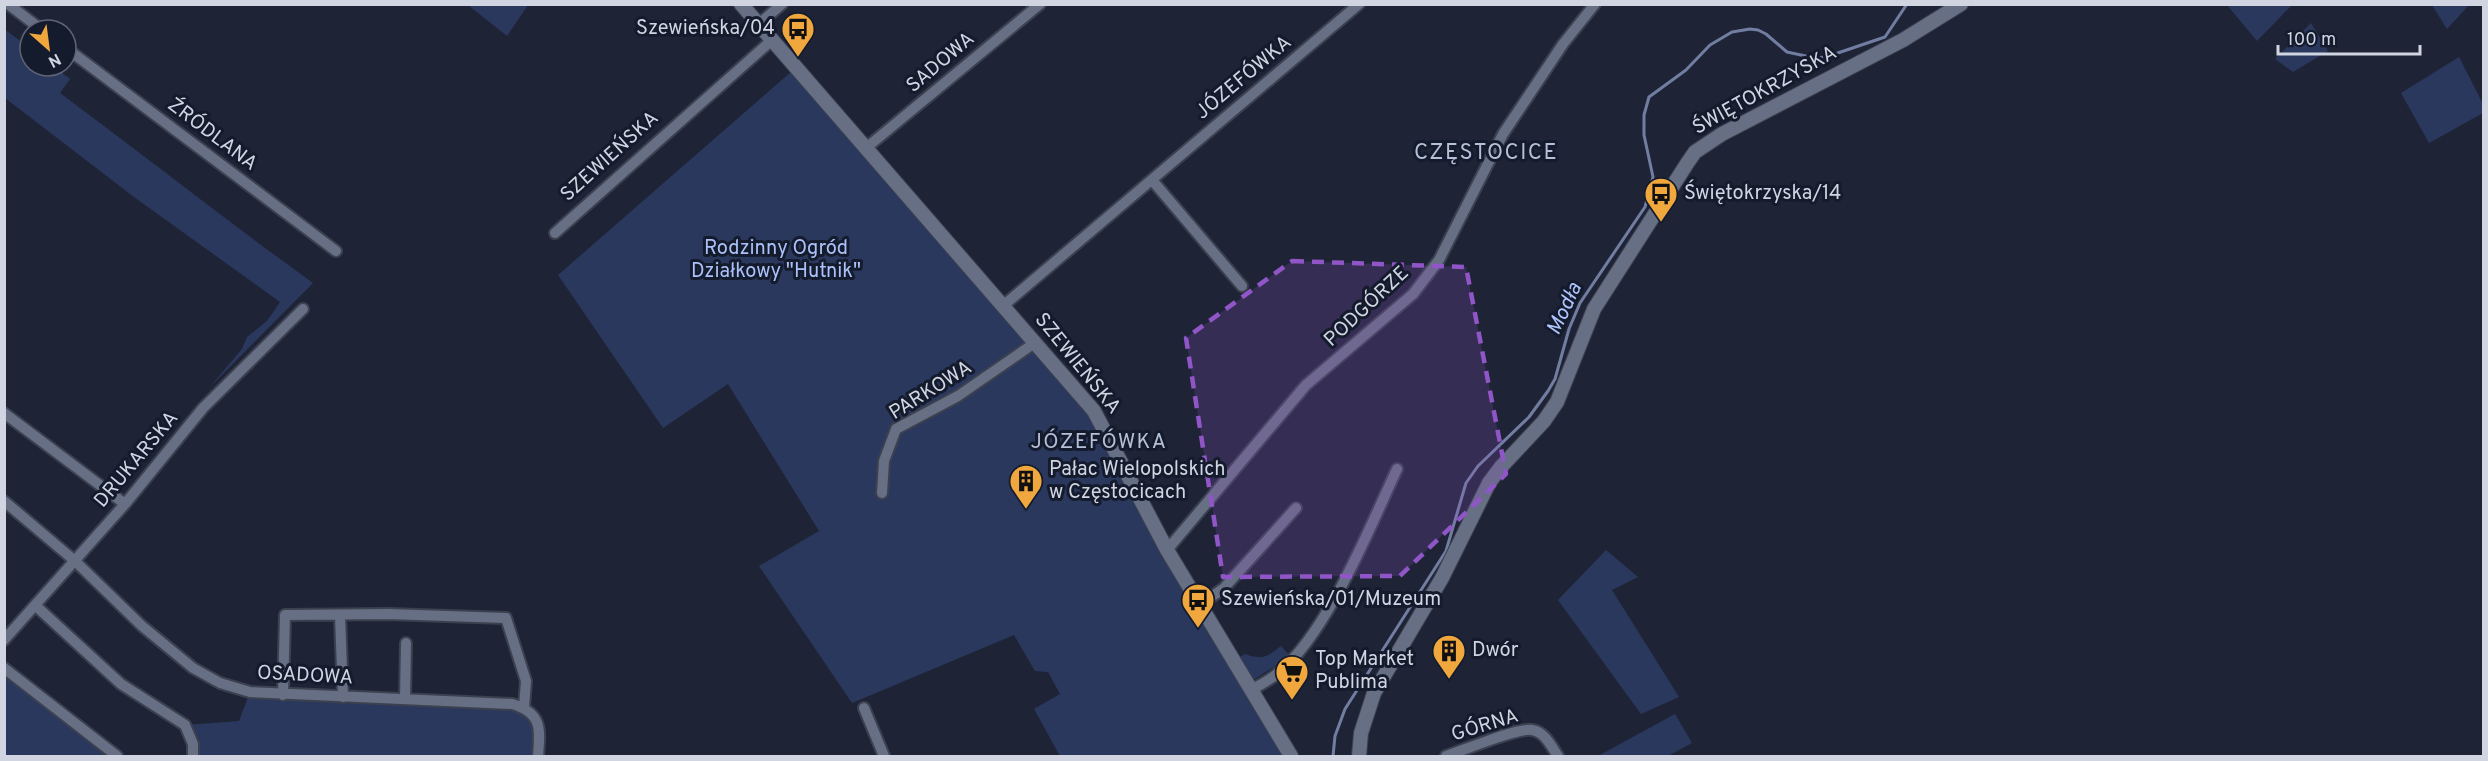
<svg xmlns="http://www.w3.org/2000/svg" width="2488" height="761" font-family="Overpass,sans-serif">
	<style>
		.green { fill: #2b385e }
		.lines { fill: none; stroke-linecap: round; stroke-linejoin: round }
		.stream { stroke: #727ea1; stroke-width: 3 }
		.minor-casing { stroke: #3c4150; stroke-width: 14 }
		.tertiary-casing { stroke: #3c4150; stroke-width: 16 }
		.minor { stroke: #676f85; stroke-width: 10 }
		.tertiary { stroke: #676f85; stroke-width: 14 }
		.marked { fill: #9056c8; fill-opacity: 0.2; stroke: #9056c8; stroke-width: 4.5; stroke-dasharray: 12 8; stroke-linejoin: round }
		.labels { text-anchor: middle; dominant-baseline: central; stroke-width: 6; stroke-linejoin: round; paint-order: stroke }
		.poi-label { font-size: 20px; fill: #d1d5e2; stroke: #141b2c; text-anchor: start }
		.street-label { font-size: 20px; fill: #d1d5e2; stroke: #141b2c }
		.park-label { font-size: 20px; fill: #acc1fa; stroke: #141b2c }
		.water-label { font-size: 21px; font-style: italic; fill: #afc4fd; stroke: #141b2c }
		.neighbourhood-label { font-size: 21px; letter-spacing: 1.5px; fill: #b6bfd8; stroke: #141b2c }
		.quarter-label { font-size: 22px; letter-spacing: 1.5px; fill: #b6bfd8; stroke: #141b2c }
	</style>
	<rect width="100%" height="100%" fill="#1e2436"/>
	<path class="green" d="M468,5H528L507,36Z
		M2227,5H2292L2257,41Z
		M2432,5H2469L2447,29Z
		M2311,23L2328,51L2293,72L2275,59Z
		M4,29L30,48V66H53L70,79L60,93C145,156 227,221 313,283L209,388L242,349L247,337L267,321L280,302L134,197L5,98Z
		M2459,57L2483,104V113L2429,143L2401,93Z
		M791,72L1026,344L958,392L892,429H896L958,396L1036,342L1094,411L1107,431L1167,550L1291,756H1060L1034,709L1060,694L1048,672L1035,671L1014,635L852,703L759,566L819,531L728,384L663,428L558,275Z
		M1606,550L1638,577L1612,590L1679,697L1641,714L1558,600Z
		M1281,646L1289,655L1283,661L1253,680L1240,657L1245,654C1263,660 1266,658 1281,646Z
		M5,674L112,756H5Z
		M250,692L512,704L534,717L538,756H193L185,725L239,721Z
		M1675,714L1692,743L1668,756H1598Z"/>
	<g class="lines">
		<path class="stream" d="M1333,756L1335,736L1345,709L1446,551L1466,483L1478,466L1529,417L1548,391L1555,379L1569,329L1580,303L1645,207L1653,177L1644,135V115L1649,97L1686,70L1710,45L1732,32L1750,29L1758,30L1766,34L1787,52L1815,58L1826,57L1885,37L1907,4"/>
		<g class="minor-casing">
			<path id="minor" d="M8,4L42,30
				M759,24L782,4
				M66,48L336,251
				M866,148L1040,4
				M1152,180L1242,286
				M555,233L772,40
				M1004,305L1359,4
				M4,413L125,504
				M882,493L884,461L896,429L958,396L1036,342
				M4,501L75,561L142,626L193,668L220,683L250,692L512,704C543,713 540,730 538,756
				M1167,550L1306,385L1413,294L1439,260L1503,134L1563,44L1595,4
				M1200,605L1224,588L1296,508
				M36,606L121,684L185,725L193,744V756
				M340,616L343,697
				M4,640L125,504L203,408L303,309
				M4,668L117,756
				M1251,690C1260,685 1270,680 1278,673C1327,634 1370,527 1397,469
				M283,695L285,615L388,614L506,618L526,681L524,707
				M405,699L406,643
				M864,708L884,756
				M1446,756C1462,751 1518,727 1532,730C1545,732 1551,746 1558,756"/>
		</g>
		<g class="tertiary-casing">
			<path id="tertiary" d="M741,4L1094,411L1167,550L1291,756
				M1359,756L1361,733L1374,693L1442,578L1489,483L1501,467L1544,421L1557,402L1594,309L1688,162L1695,152L1722,134L1903,40L1961,4"/>
		</g>
		<use href="#minor" class="minor"/>
		<use href="#tertiary" class="tertiary"/>
	</g>
	<path class="marked" d="M1292,261L1466,267L1506,474L1400,576L1223,577L1186,338Z"/>
	<defs>
		<g id="bus-pin" transform="scale(1.725)"><path d="M0 17L-7.5 6A9.5 9.5 0 1 1 7.5 6Z" fill="#f0a73e" stroke="#141b2c"/><path d="M-5-6H5V4H4V6H2V4H-2V6H-4V4H-5ZM-3.5-4V0h7V-4ZM-3.5 1.2v1.5H-2V1.2ZM2 1.2v1.5H3.5V1.2Z" fill="#111"/></g>
		<g id="building-pin" transform="scale(1.725)"><path d="M0 17L-7.5 6A9.5 9.5 0 1 1 7.5 6Z" fill="#f0a73e" stroke="#141b2c"/><path d="M-4-6H4V6H1V3H-1V6H-4ZM-2.5-4.3h1.7v1.8h-1.7ZM.8-4.3h1.7v1.8H.8ZM-2.5-1h1.7V.8h-1.7ZM.8-1h1.7V.8H.8Z" fill="#111"/></g>
		<g id="supermarket-pin" transform="scale(1.725)"><path d="M0 17L-7.5 6A9.5 9.5 0 1 1 7.5 6Z" fill="#f0a73e" stroke="#141b2c"/><path d="M-6-5.5h2.5l.6 2H6L4.5 2H-2.5L-4.4-4H-6ZM-1.5 3.2a1.3 1.3 0 1 0 .1 0ZM3 3.2a1.3 1.3 0 1 0 .1 0Z" fill="#111"/></g>
	</defs>
	<g fill-rule="evenodd">
		<use href="#bus-pin" x="798" y="29"/>
		<use href="#bus-pin" x="1661" y="194"/>
		<use href="#building-pin" x="1026" y="481"/>
		<use href="#bus-pin" x="1198" y="600"/>
		<use href="#building-pin" x="1449" y="651"/>
		<use href="#supermarket-pin" x="1292" y="672"/>
	</g>
	<g class="labels">
		<g class="poi-label">
			<text x="775" y="29" text-anchor="end">Szewieńska/04</text>
			<text x="1684" y="194">Świętokrzyska/14</text>
			<text x="1049" y="470">Pałac Wielopolskich<tspan x="1049" dy="23">w Częstocicach</tspan></text>
			<text x="1221" y="600">Szewieńska/01/Muzeum</text>
			<text x="1472" y="651">Dwór</text>
			<text x="1315" y="660">Top Market<tspan x="1315" dy="23">Publima</tspan></text>
		</g>
		<g class="street-label">
			<text transform="translate(941 63) rotate(-40)">SADOWA</text>
			<text transform="translate(1244 78) rotate(-40)">JÓZEFÓWKA</text>
			<text transform="translate(1765 91) rotate(-29)">ŚWIĘTOKRZYSKA</text>
			<text transform="translate(212 135) rotate(37)">ŹRÓDLANA</text>
			<text transform="translate(610 157) rotate(-42)">SZEWIEŃSKA</text>
			<text transform="translate(1367 307) rotate(-43)">PODGÓRZE</text>
			<text transform="translate(1077 364) rotate(51)">SZEWIEŃSKA</text>
			<text transform="translate(931 391) rotate(-32)">PARKOWA</text>
			<text transform="translate(137 460) rotate(-50)">DRUKARSKA</text>
			<text transform="translate(305 676) rotate(3)">OSADOWA</text>
			<text transform="translate(1485 726) rotate(-17)">GÓRNA</text>
		</g>
		<g class="park-label">
			<text x="776" y="249">Rodzinny Ogród<tspan x="776" dy="23">Działkowy "Hutnik"</tspan></text>
		</g>
		<g class="water-label">
			<text transform="translate(1565 309) rotate(-65)">Modła</text>
		</g>
		<g class="neighbourhood-label">
			<text x="1099" y="442">JÓZEFÓWKA</text>
		</g>
		<g class="quarter-label">
			<text x="1486" y="153">CZĘSTOCICE</text>
		</g>
	</g>
	<rect width="2488" height="761" fill="none" stroke="#d1d5e2" stroke-width="12"/>
	<g transform="translate(48 48) rotate(152)"><circle r="28" fill="#141b2c" stroke="#606575" stroke-width="1.5"/>
	<path d="M0-4.5L10 22L0 15L-10 22Z" fill="#f0a73e"/>
	<text y="-9" font-size="16" font-weight="bold" text-anchor="middle" fill="#d1d5e2">N</text>
	</g>
	<path d="M2278 45v9h142v-9" fill="none" stroke="#d1d5e2" stroke-width="3"/>
	<text x="2287" y="45" font-size="18" fill="#d1d5e2" stroke="#141b2c" stroke-width="4.5" paint-order="stroke">100 m</text>
</svg>
